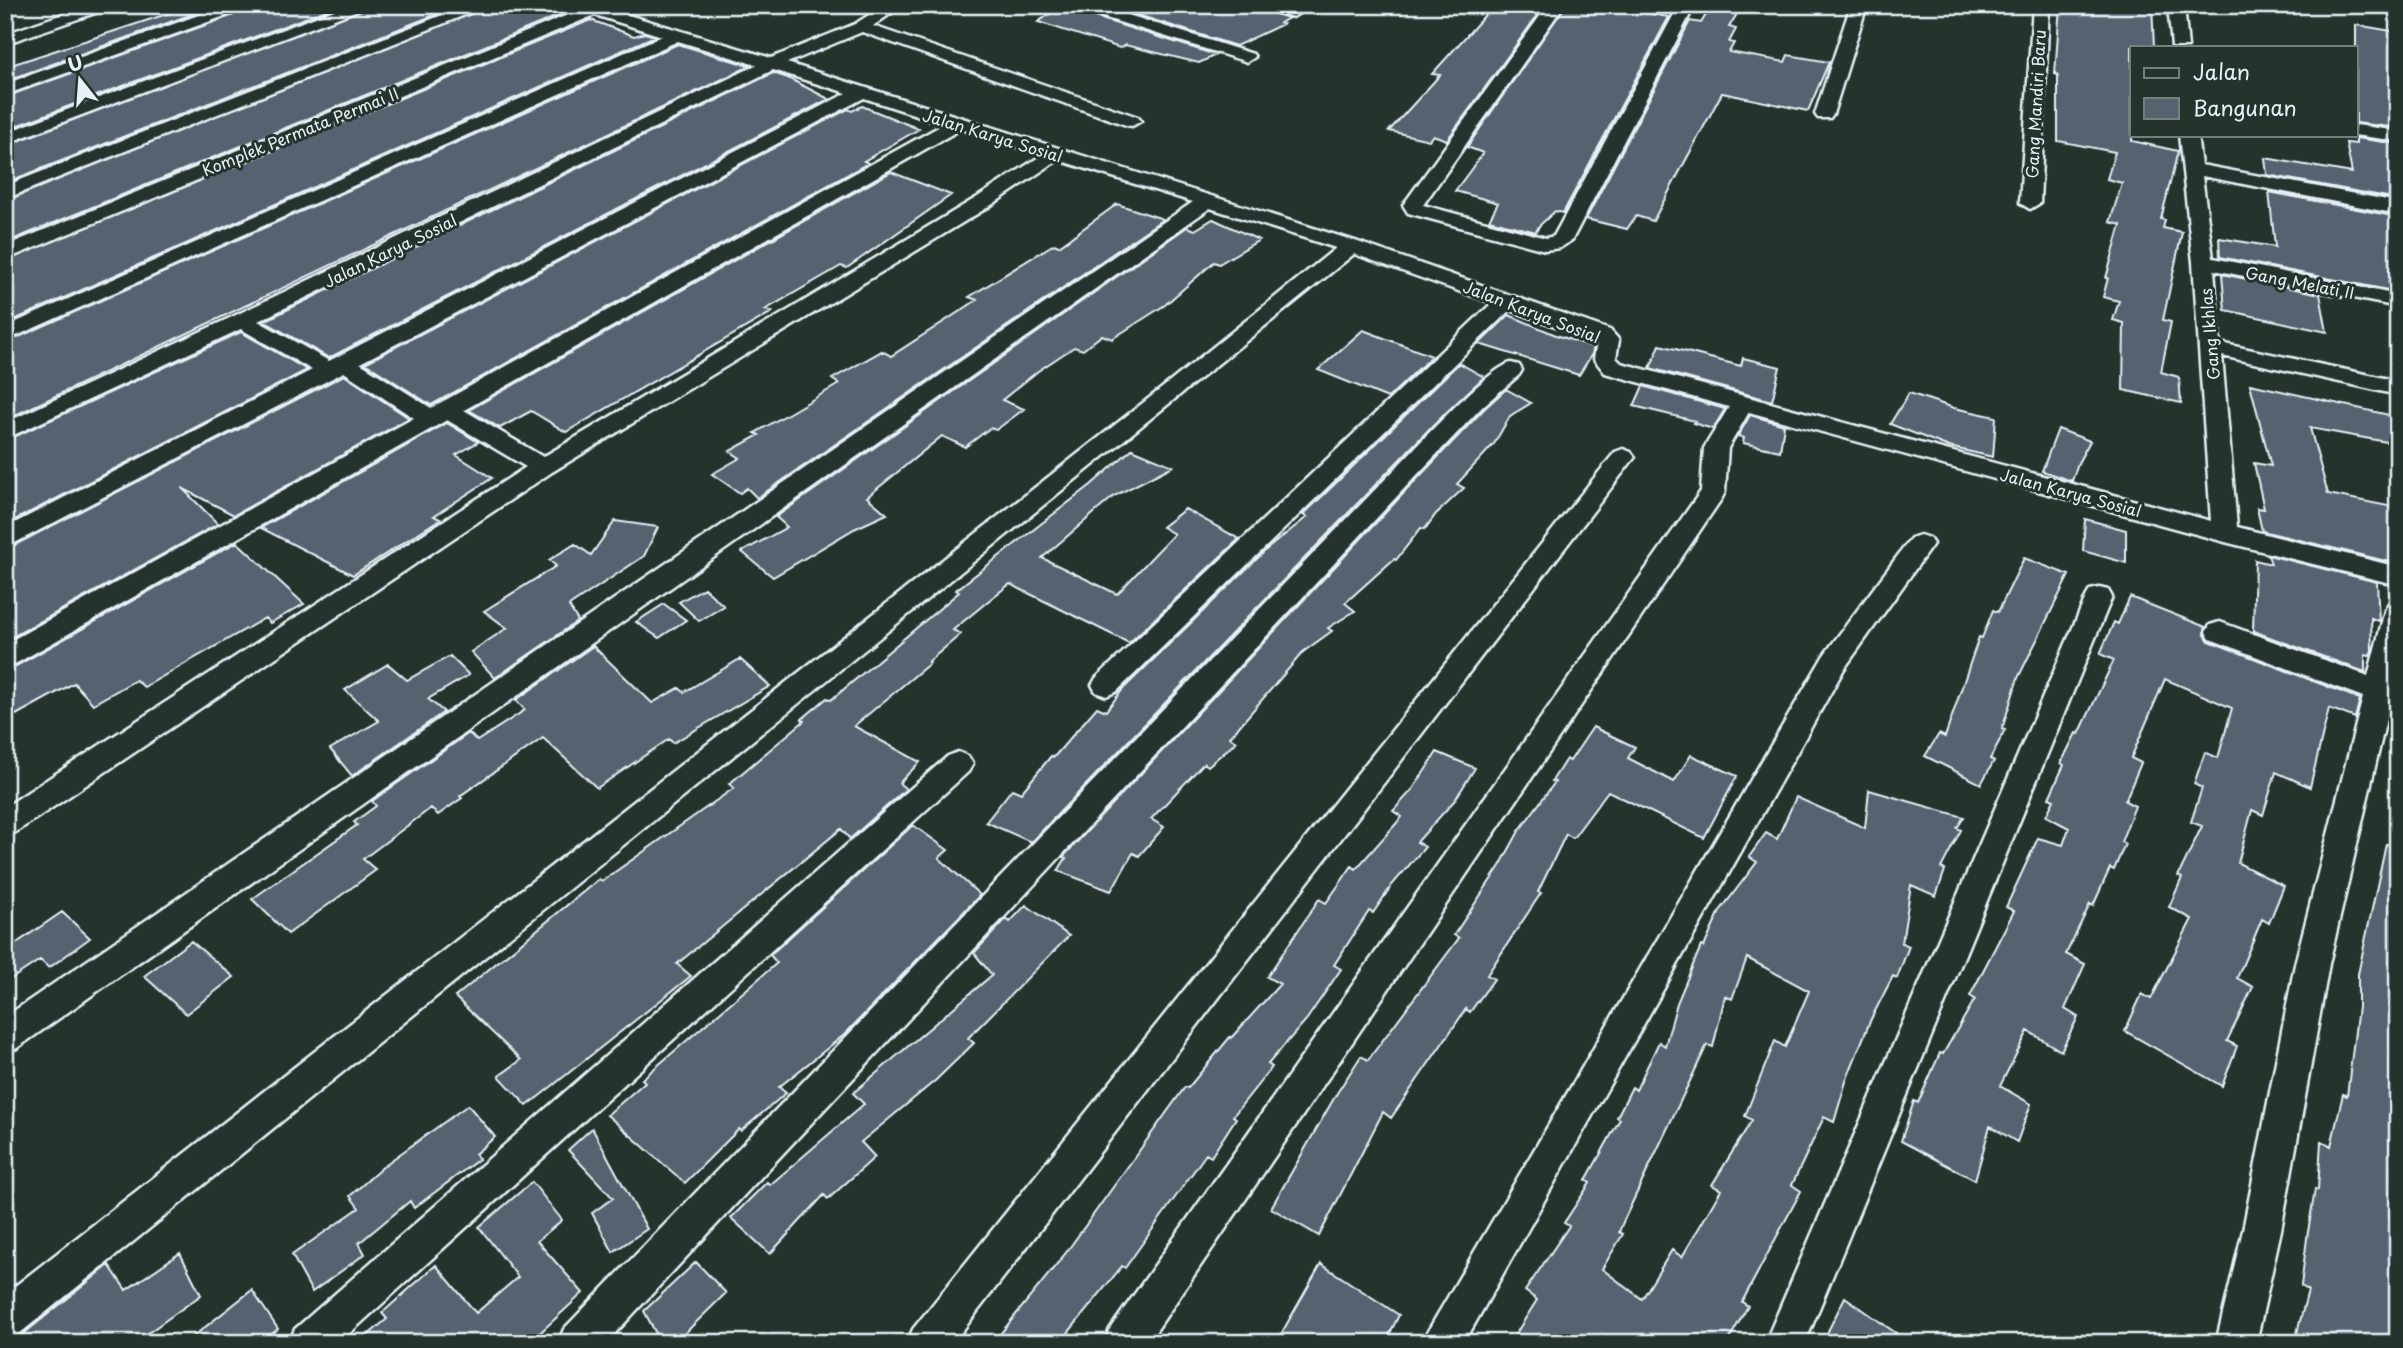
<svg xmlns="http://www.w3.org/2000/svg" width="2403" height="1348" font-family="'Playpen Sans',sans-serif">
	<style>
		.building { fill: #57626f; stroke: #e8f1f8; stroke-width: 2; fill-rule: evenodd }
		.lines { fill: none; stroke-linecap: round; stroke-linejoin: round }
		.minor-casing { stroke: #e8f1f8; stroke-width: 5 }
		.minor { fill: #26332d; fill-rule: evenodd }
		.labels { text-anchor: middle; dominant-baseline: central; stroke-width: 6; stroke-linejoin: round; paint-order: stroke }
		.far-street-label { font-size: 16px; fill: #e8f1f8; stroke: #26332d }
	</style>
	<rect width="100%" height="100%" fill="#26332d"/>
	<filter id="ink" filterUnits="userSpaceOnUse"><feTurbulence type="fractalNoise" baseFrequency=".0143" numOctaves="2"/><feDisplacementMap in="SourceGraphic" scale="14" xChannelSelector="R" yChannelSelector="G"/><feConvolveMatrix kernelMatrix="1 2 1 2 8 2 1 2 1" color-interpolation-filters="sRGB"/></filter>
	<g filter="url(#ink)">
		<path class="building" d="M194,5H218L5,81V67Z
			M253,5H340L5,130V97L248,10Z
			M373,5H460L5,183V146Z
			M492,5H554L570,11L5,243V201Z
			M1063,5H1068L1073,10L1216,55L1199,63L1125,45L1120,48L1038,22Z
			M1106,5H1258L1263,10L1289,18L1280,23L1283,24L1236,46Z
			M1494,5H1545L1447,140L1433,135L1429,140L1389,131L1440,75L1432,74Z
			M1566,5H1586L1620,12L1622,9L1669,17L1563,213L1555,211L1539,226L1536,232L1489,220L1498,203L1455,191L1483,153L1467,147Z
			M1712,5L1740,9L1729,27L1736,29L1729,42L1734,43L1729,52L1785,62L1788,55L1829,62L1808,111L1722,93L1653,221L1636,216L1627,229L1586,219L1690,21L1701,23Z
			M2060,5H2152L2154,47H2132V141L2178,151L2161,219L2165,220L2163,228L2182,232L2163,320L2171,322L2161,372L2179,377L2181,403L2123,390L2124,323L2113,320L2119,301L2103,297L2108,278H2106L2121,225L2110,222L2122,183L2107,179L2115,152L2058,141V75L2055,74Z
			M591,20L634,36L645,33L655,36L5,324V261Z
			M2356,25L2398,32V128L2356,123Z
			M678,44L750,66L5,420V343Z
			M773,73L788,78L829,99L329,358L264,321Z
			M862,106L919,129L864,161L868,163L431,405L365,363L848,109L852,111Z
			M2356,138L2398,144V199L2267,175L2265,158L2352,173L2346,143L2356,144Z
			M891,172L951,195L847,268L841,266L765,310L772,312L566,432L531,411L500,428L469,410Z
			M2269,192L2398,217V292L2220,257L2219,238L2275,247Z
			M1117,204L1163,219L757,498L747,488L740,493L712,474L740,458L730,451L759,435L755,433L839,384L832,379L882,351L891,356L977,300L969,297L1054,244L1059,246Z
			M1213,219L1259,240L1219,264L1214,262L1165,305L1112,339L1102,335L1083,350L1074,347L1038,371L1002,400L1024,409L996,430L990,428L965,447L942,436L867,497L887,514L854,529L773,577L742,552L787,527L776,517L1187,227L1195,230Z
			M2222,274L2320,294L2327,332L2225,310Z
			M1509,315L1556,335L1594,347L1592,354L1579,375L1479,344Z
			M1363,330L1432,356L1388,398L1318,370Z
			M241,332L307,370L5,525V441Z
			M1660,345L1741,366L1743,358L1780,367L1772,401L1650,368Z
			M1459,363L1484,377L1434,424L1031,842L986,822L1012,789L1021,793L1051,756L1054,757L1097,707L1106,711L1123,689L1267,549L1307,517L1303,515Z
			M344,375L409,418L234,515L182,488L218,524L5,641V550Z
			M2250,384L2398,417V444L2310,428L2328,494L2398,508V564L2262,531L2257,508L2264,509L2254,463L2271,466Z
			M1643,386L1725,409L1713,429L1693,423L1695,421L1634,406Z
			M1506,389L1531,403L1510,416L1494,444L1457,484L1464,488L1436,514L1425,529L1421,528L1396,560L1394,559L1345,603L1355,611L1328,628L1332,631L1303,652L1230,737L1236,742L1208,766L1204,763L1151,819L1164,827L1139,856L1133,853L1111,891L1058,871L1066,858L1063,857L1417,479L1485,408Z
			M1909,393L1954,408L1996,417L1993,457L1949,447L1890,424Z
			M1750,415L1784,425L1780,451L1743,443L1744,438L1738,436Z
			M447,423L478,442L456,455L492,478L434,516L440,519L353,575L261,528Z
			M2058,429L2090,441L2078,463L2072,481L2042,471Z
			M1132,449L1173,466L1114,496L1042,558L1117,594L1174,534L1162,527L1185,509L1239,539L1129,643L1010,584L993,597L953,630L961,634L928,662L930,663L854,726L920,762L899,783L906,789L850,839L841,829L677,964L691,976L527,1106L499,1076L521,1060L455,997L599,879L602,881L734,788L729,784L804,721L802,719L827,698L831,700L959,592L956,590L1091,485Z
			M2085,519L2126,530V563L2083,551Z
			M615,521L658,527L644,556L569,606L578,621L495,678L471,652L507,628L484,611L556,566L549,560L575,544L591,555Z
			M237,542L304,604L270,623L265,618L144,687L136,680L93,704L74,683L5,721V669L16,666Z
			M2268,555L2377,582L2379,621L2371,618L2372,650L2370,656L2365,655V672L2253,631L2255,560L2271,564Z
			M2024,558L2069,575L2018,678L2002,729L2005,730L1990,759L1994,761L1981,784L1925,756L1939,734L1945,737L1979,637L1982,638L1993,610L1998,612Z
			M704,588L724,606L699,621L679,602Z
			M2130,597L2206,627L2204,633L2209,641L2360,699L2355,718L2329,708L2310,787L2276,772L2263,815L2252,810L2238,863L2284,886L2269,923L2262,919L2237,978L2253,987L2227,1041L2237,1046L2222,1086L2125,1031L2142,994L2151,999L2192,919L2169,907L2182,878L2178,876L2202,826L2191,822L2202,788L2194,784L2205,752L2218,758L2232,708L2165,679L2131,758L2141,763L2125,801L2135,806L2121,842L2125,844L2114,870L2110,868L2093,906L2090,904L2066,954L2085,964L2065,1009L2078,1017L2061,1051L2028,1031L2000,1086L2031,1104L2017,1142L1990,1126L1975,1180L1901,1141L1914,1101L1918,1103L1940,1053L1943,1054L1975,999L1970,996L2014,911L2006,907L2038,838L2063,845L2069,828L2046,816L2054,800L2049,798L2064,765L2061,763L2076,733L2079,734L2114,660L2100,654L2114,622L2118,624Z
			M664,604L686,620L659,638L636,622Z
			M593,646L652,703L679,688L684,692L740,659L770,686L673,743L669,739L597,788L543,738L460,796L462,798L438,815L431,808L363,859L376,870L288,934L252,899L357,825L354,822L376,806L372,801L469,733L477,741L525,710L516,700Z
			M450,656L469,675L428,699L444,712L352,776L330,749L379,721L345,690L388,664L407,680Z
			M1593,727L1635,747L1628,758L1674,782L1691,755L1737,776L1704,838L1608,791L1573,838L1566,834L1538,892L1541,893L1487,975L1494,979L1470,1012L1466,1009L1391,1118L1383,1112L1319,1236L1271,1208L1337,1093L1361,1056L1368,1060L1459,938L1454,935L1500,866L1519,831L1555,782L1552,781L1566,759L1570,761Z
			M1437,752L1475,768L1455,800L1417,842L1425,847L1392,885L1373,913L1369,911L1334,965L1341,969L1307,1019L1268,1064L1272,1067L1233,1116L1236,1118L1211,1157L1206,1154L1125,1268L1122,1266L1060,1343H993L1065,1254L1185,1087L1188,1088L1230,1037L1231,1038L1280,984L1267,977L1319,899L1326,903L1352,866L1356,869L1402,817L1393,811L1413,789Z
			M1869,790L1964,817L1957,828L1961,830L1941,868L1945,870L1936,896L1911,885L1902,943L1909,946L1897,978L1893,976L1871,1019L1847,1078L1834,1122L1824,1117L1792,1185L1801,1191L1742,1302L1748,1306L1727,1343H1510L1537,1300L1525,1291L1569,1226L1564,1223L1590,1183L1586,1180L1620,1119L1617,1117L1632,1087L1636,1090L1659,1042L1665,1046L1677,1003L1701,946L1704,947L1720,911L1757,862L1749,857L1766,833L1777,839L1796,797L1865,828ZM1747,958L1809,991L1785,1047L1775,1041L1745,1116L1752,1120L1712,1185L1721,1190L1682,1257L1672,1250L1642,1299L1602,1269L1623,1234L1619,1232L1623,1222L1707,1045L1713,1047L1725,996L1732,999Z
			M913,825L948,850L939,858L980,895L844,1035L779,1087L786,1093L741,1131L739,1129L685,1183L607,1115L645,1082L642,1079L777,963L770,955Z
			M2386,844L2398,845V1150L2393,1174L2398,1176V1343H2314L2297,1333L2308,1290L2301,1286L2307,1238L2315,1189L2318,1190L2321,1141L2331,1146L2343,1094L2347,1096L2358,1007V974Z
			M1026,905L1069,936L968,1038L974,1043L936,1080L861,1142L875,1157L828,1199L824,1195L770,1254L731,1218L767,1182L770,1185L864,1104L853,1093L992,975L974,953L1006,919L1010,922Z
			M62,912L90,938L49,968L40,960L5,983V951Z
			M191,941L234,977L186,1014L144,976Z
			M468,1105L495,1137L475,1154L479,1159L414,1208L410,1201L359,1243L365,1254L312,1292L292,1255L359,1208L350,1196L386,1164Z
			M592,1128L647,1229L613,1252L592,1213L613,1198L568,1150Z
			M532,1182L562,1220L537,1241L583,1293L529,1343H359L387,1319L382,1313L436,1265L476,1313L518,1277L479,1227Z
			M180,1253L201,1295L134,1343H5L21,1336L109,1265L126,1290Z
			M696,1262L726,1293L675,1343H661L644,1311Z
			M1321,1264L1399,1315L1385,1343H1276Z
			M252,1290L278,1329L261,1343H185Z
			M1845,1297L1910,1343H1822Z"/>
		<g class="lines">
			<g class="minor-casing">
				<path id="minor" d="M5,5H25L5,14Z
					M89,5H113L110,8L5,44V34Z
					M227,5H250L247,8L5,95V84Z
					M348,5H371L5,144V133Z
					M468,5H490L5,199V186Z
					M570,5H595L771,58L855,24L884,5H903L873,26L1138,117L1141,121L1132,126L1126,125L862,32L787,63L1358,242L1610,330L1619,340L1616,358L1621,363L2211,521L2193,262L2179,135H2197L2201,165L2398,202V214L2202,176L2213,258L2398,295V307L2214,270L2220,343L2398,381V395L2222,356L2237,527L2398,567V585L2225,542L1749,412L1728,448L1725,492L1722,498L1148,1343H1104L1110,1329L1701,491L1704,448L1729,407L1605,373L1594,359L1597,342L1594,340L1510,310L1116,692L1106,696L1096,692L1092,685L1096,678L1492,303L1354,254L19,1334L5,1340V1294L1171,381L1336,248L1210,208L17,1048L5,1053V1017L1193,202L1058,160L990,206L552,472L16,832L5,836V807L526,467L447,420L15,664L5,667V644L414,418L344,372L5,548V528L312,370L241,329L5,439V423L234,316L757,65L678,41L5,341V327L662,36L595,15L12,257L5,259V246L580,10ZM773,70L847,93L329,361L258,321ZM864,98L944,124L431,408L360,363ZM961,129L1042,155L976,198L543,457L464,410Z
					M1071,5H1096L1253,54L1255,57L1247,62L1241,60L1074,8Z
					M1261,5H1287L1301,12L1293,17L1264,8Z
					M1548,5H1564L1423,205L1546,238L1554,236L1679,5H1695L1572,240L1560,248L1545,250L1408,213L1403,205Z
					M1851,5H1867L1833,114L1830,118H1818L1815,114Z
					M2033,5H2049L2040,203L2030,209L2020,203Z
					M2168,5H2184L2188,47H2172Z
					M2356,125L2398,131V141L2354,135Z
					M1511,363L1519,365L1522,370L1519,375L1483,406L1415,477L606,1343H558L564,1329L1397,467C1419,444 1486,370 1511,363Z
					M1623,449L1631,452L1635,457L1631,462L953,1343H907L913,1329L1615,452Z
					M1920,535L1929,538L1933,544L1844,669L1464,1343H1421L1824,655L1911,538Z
					M2099,588L2108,590L2112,597L1805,1343H1765L2086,597L2090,590Z
					M2398,601V668L2329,964L2281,1230L2256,1343H2216L2243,1230L2295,964L2363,697L2210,639L2206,632L2210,625L2220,622L2368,676L2385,610L2389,603Z
					M958,752L968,756L973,764L968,772L339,1343H289L295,1329L948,756Z"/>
			</g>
			<use href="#minor" class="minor"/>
		</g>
	</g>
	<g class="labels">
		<g class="far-street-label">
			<text transform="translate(2035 104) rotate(-87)">Gang Mandiri Baru</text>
			<text transform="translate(300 131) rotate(-22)">Komplek Permata Permai II</text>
			<text transform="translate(993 135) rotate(17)">Jalan Karya Sosial</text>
			<text transform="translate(390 250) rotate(-26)">Jalan Karya Sosial</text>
			<text transform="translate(2300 282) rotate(11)">Gang Melati II</text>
			<text transform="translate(1532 311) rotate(21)">Jalan Karya Sosial</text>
			<text transform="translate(2209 334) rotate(-95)">Gang Ikhlas</text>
			<text transform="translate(2071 492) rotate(15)">Jalan Karya Sosial</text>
		</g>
	</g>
	<rect width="2403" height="1348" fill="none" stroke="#26332d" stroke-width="28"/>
	<rect x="14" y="14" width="2375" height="1320" fill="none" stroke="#e8f1f8" stroke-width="2.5" filter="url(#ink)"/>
	<rect x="2130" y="46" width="228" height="91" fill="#26332d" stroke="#747f7e" stroke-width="2"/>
	<rect x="2144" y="68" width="35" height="10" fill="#26332d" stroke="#747f7e" stroke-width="2"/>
	<text x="2193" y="80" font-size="21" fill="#e8f1f8">Jalan</text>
	<rect x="2144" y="98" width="35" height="21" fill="#57626f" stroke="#747f7e" stroke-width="2"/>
	<text x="2193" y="116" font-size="21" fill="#e8f1f8">Bangunan</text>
	<g transform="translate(80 80) rotate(343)" stroke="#26332d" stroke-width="5" paint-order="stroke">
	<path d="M0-5L12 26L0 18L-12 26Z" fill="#e8f1f8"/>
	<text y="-10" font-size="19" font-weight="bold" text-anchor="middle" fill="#e8f1f8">U</text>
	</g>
</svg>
